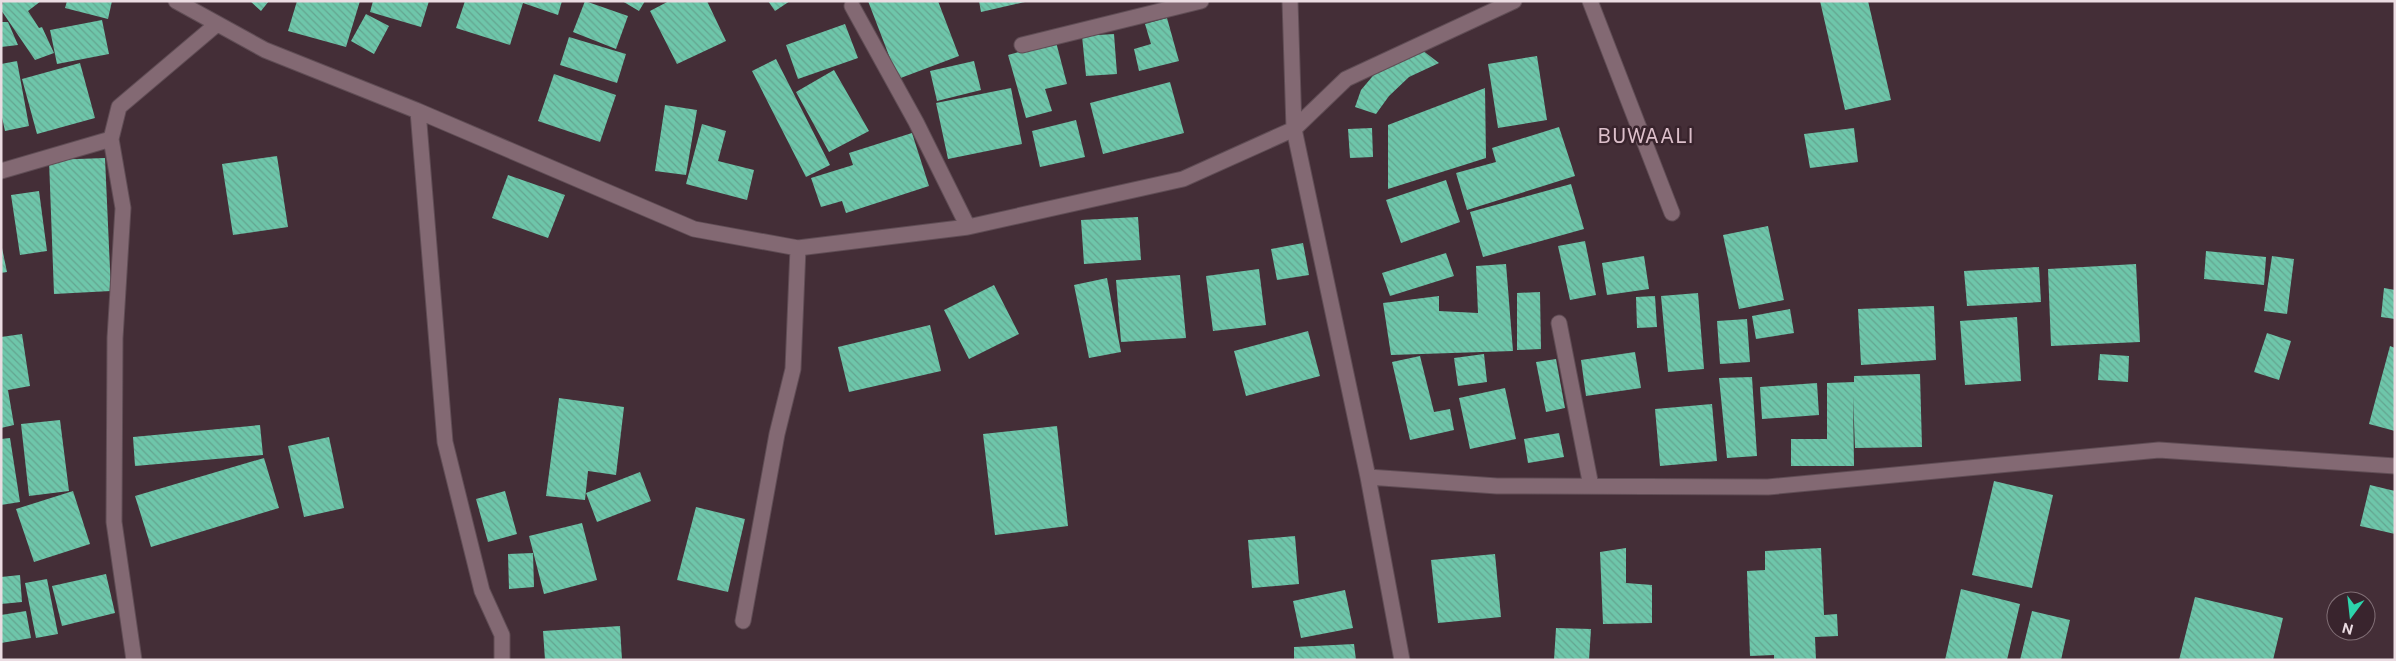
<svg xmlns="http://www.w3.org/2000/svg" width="2396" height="661" font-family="'Public Sans',sans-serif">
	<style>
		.building { fill: url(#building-back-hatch) }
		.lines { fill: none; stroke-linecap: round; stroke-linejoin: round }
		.street-casing { stroke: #604d55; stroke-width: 17 }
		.street { stroke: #836973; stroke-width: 15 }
		.labels { text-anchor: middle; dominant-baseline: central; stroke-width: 5; stroke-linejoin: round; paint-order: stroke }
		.quarter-label { font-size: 20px; letter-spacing: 1px; fill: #dcbfca; stroke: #39242d }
	</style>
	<defs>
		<pattern id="building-back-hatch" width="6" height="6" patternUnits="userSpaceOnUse" patternTransform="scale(1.25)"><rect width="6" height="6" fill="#6ec6aa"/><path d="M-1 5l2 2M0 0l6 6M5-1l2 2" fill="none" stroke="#64a590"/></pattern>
	</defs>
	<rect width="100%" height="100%" fill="#442e37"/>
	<path class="building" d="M3,1H41L28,11L39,28L42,27L54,53L35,60L1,10Z
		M67,1H112L108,19L65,8Z
		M250,1H269L261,11Z
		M297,1H360L346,47L288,31Z
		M373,1H429L421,27L370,12Z
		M465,1H562L558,15L523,3L510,45L456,28Z
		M585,1L628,16L616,49L573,32Z
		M622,1H645L639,11Z
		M669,1H707L726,41L677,64L650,11Z
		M768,1H790L775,11Z
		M868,1H938L959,56L898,79Z
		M979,1H1025V2L981,12Z
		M1820,1H1868L1891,100L1845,110Z
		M366,14L389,26L374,54L351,41Z
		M1167,18L1179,61L1139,71L1134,49L1151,44L1145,24Z
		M102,20L109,54L57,64L50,30Z
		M1,22H8L18,45L1,47Z
		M845,24L858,58L798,79L786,45Z
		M1114,34L1117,74L1086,76L1082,36Z
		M569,37L626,54L617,83L560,65Z
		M1056,42L1067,84L1045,89L1052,111L1026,118L1008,55Z
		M1422,50L1439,63L1409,77L1389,96L1376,114L1355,107L1361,90L1377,71Z
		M1537,56L1547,120L1498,128L1488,64Z
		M776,59L830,165L806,177L752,71Z
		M17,61L29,126L5,131L1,113V64Z
		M974,61L981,90L937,101L930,71Z
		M80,63L95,118L37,134L22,79Z
		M834,70L869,131L829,152L796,92Z
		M554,74L616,95L600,142L538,121Z
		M1170,82L1184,133L1103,154L1090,103Z
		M1011,88L1022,144L948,159L936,103Z
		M1485,88L1486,158L1388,189V125Z
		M665,105L697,110L686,175L655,171Z
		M1076,120L1085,157L1040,167L1032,131Z
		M702,124L726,131L718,161L754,170L747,200L686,184Z
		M1559,127L1575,176L1467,210L1456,173L1496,162L1492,148Z
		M1372,128L1373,157L1350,158L1348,129Z
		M1854,128L1858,162L1810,168L1804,134Z
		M912,133L929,186L846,213L842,201L821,207L811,178L853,165L849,153Z
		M277,156L288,227L233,235L222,164Z
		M105,158L111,291L54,294L49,160Z
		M508,175L565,195L548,238L492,218Z
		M1446,180L1460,222L1401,243L1386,200Z
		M1571,184L1584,229L1483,257L1470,212Z
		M39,191L47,251L20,255L11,195Z
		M1138,217L1141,260L1084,264L1081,220Z
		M1768,226L1784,300L1739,309L1723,235Z
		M1585,241L1596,295L1570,300L1558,246Z
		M1303,243L1309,275L1277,280L1271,249Z
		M2,248L7,272L1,273V249Z
		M2206,251L2266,257L2264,285L2204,279Z
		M1446,253L1454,276L1390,296L1382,273Z
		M1644,256L1649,289L1607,295L1602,263Z
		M2272,256L2294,259L2287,314L2264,311Z
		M1506,264L1513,351L1391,355L1383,303L1439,296V311L1478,313L1476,266Z
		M2136,264L2140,342L2051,346L2048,269Z
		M2039,267L2041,302L1967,306L1964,271Z
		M1259,269L1266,325L1213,331L1206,276Z
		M1180,275L1186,338L1121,342L1116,280Z
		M1107,278L1121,352L1089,358L1074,285Z
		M994,285L1019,334L969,359L944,310Z
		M2384,288L2395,290V319L2381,317Z
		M1540,292L1541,349L1517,350V293Z
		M1698,293L1704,369L1668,372L1661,296Z
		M1655,296L1657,327L1637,328L1636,297Z
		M1934,306L1936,360L1861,365L1858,309Z
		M1790,309L1794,333L1756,339L1752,316Z
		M2017,317L2021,381L1965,385L1960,321Z
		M1747,319L1750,362L1720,364L1717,321Z
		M930,325L941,371L849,392L838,347Z
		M1308,331L1320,376L1246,396L1234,351Z
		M2267,333L2291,341L2279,380L2254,372Z
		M22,334L30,386L8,390L14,425L1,428V337Z
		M2390,346L2395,348V431L2369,424Z
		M1635,352L1641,388L1586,396L1581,360Z
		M1484,354L1487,382L1458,386L1454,358Z
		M2100,354L2129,356L2128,382L2098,380Z
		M1420,356L1434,412L1450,409L1454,430L1410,440L1392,362Z
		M1556,359L1565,408L1546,412L1536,362Z
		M1920,374L1922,447L1855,448L1853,396L1854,466H1791V439H1827V383L1854,382V376Z
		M1752,377L1757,456L1727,458L1719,378Z
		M1817,383L1819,415L1762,419L1760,387Z
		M1505,388L1516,439L1470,449L1459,398Z
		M559,398L624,407L616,475L588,471L585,500L546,496Z
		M1712,404L1717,461L1660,466L1655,409Z
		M60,420L69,491L29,496L21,424Z
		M260,425L263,455L135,466L133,437Z
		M1057,426L1068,526L995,535L983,434Z
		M1559,433L1564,457L1528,463L1524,439Z
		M329,437L344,508L304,517L288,446Z
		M10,438L20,502L1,505V439Z
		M264,458L279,508L151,547L135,496Z
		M640,472L651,501L597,522L586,493Z
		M1994,481L2053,495L2032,588L1972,575Z
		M2370,485L2395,491V534L2360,526Z
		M73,491L90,544L34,562L16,509Z
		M505,491L517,534L488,542L476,499Z
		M696,507L745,519L728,592L677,580Z
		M582,523L597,580L544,594L529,536Z
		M1295,536L1299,584L1252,588L1248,540Z
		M1626,548V583L1652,585V623L1603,624L1600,552Z
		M1821,548L1824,615L1837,614L1838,636L1815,637L1816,660H1774V655L1750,656L1747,571L1765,570V551Z
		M533,553L534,587L509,589L508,554Z
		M1495,554L1501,617L1438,623L1431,560Z
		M106,574L115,613L62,626L52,586Z
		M20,575L22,602L1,604V577Z
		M47,579L58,634L36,638L25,583Z
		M1961,589L2020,604L2007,660H1945Z
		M1345,590L1353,628L1301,638L1293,601Z
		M2195,597L2283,618L2273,660H2179Z
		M26,611L31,638L1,643V615Z
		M2032,611L2070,620L2061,660H2020Z
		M620,626L622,660H545L543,631Z
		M1556,628L1591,629L1589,660H1554Z
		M1354,644L1356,660H1294V647Z"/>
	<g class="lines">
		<g class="street-casing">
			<path id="street" d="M176,1L265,50L418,111L694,229L798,248L968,227L1183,179L1294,129L1346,79L1514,1
				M1290,1L1294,129L1368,477L1402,660
				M1590,1L1672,213
				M852,6L916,122L968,227
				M1022,45L1201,1
				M418,111L445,442L482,591L502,635V660
				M1,171L111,139
				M1559,323L1591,486
				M1368,477L1497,486L1768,487L2159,450L2395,466
				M743,621L777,434L793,369L798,248
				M134,660L114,522L115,338L123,208L111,139L119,107L217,24"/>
		</g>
		<use href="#street" class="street"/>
	</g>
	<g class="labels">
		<g class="quarter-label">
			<text x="1646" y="136">BUWAALI</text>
		</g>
	</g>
	<rect width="2396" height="661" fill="none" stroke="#ebdce2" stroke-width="5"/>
	<g transform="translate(2351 616) rotate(195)"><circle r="24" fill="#39242d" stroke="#806e75"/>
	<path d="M0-4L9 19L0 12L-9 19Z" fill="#2dd4ab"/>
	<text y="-8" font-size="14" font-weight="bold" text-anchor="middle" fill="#ebdce2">N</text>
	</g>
</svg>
